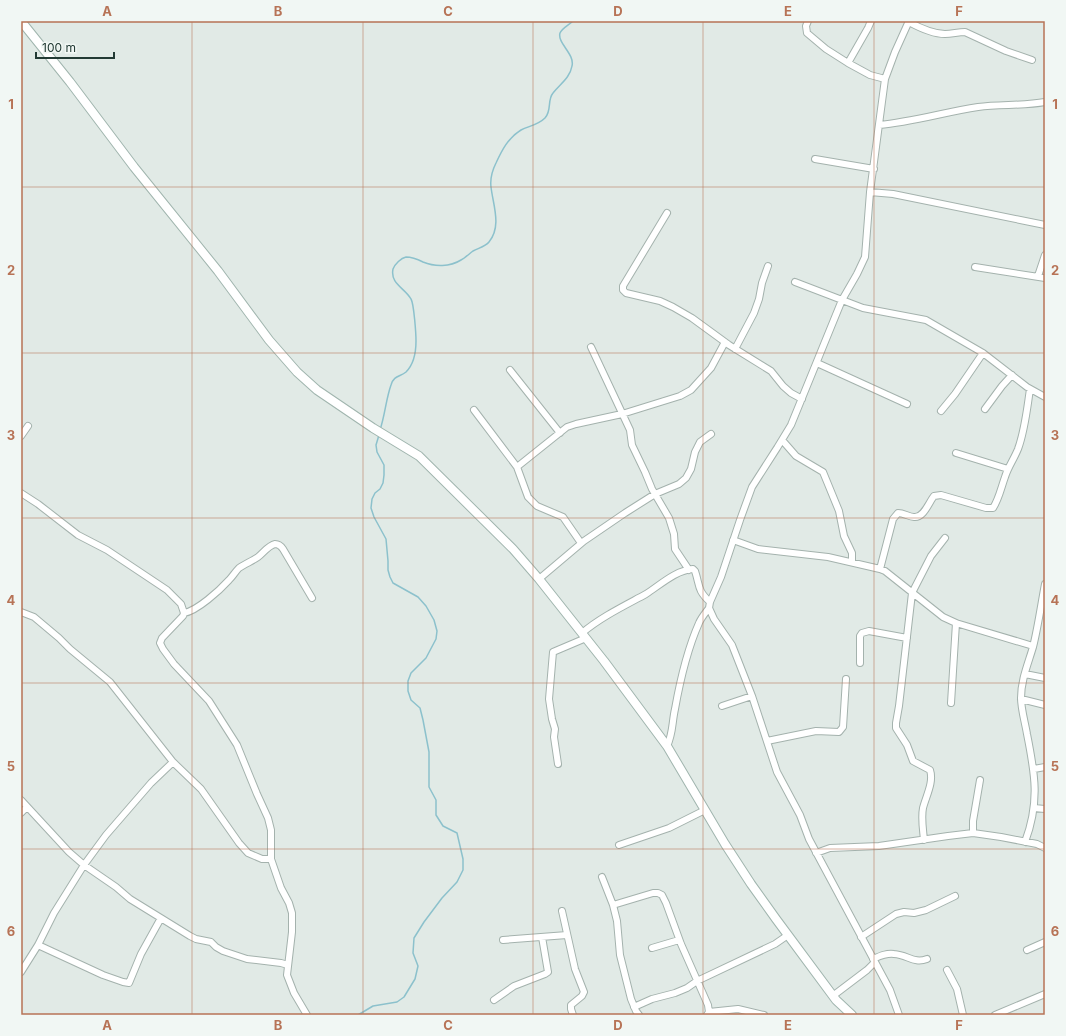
<svg xmlns="http://www.w3.org/2000/svg" width="1066" height="1036" font-family="Inter,sans-serif">
	<style>
		.lines { fill: none; stroke-linecap: round; stroke-linejoin: round }
		.stream { stroke: #8cc1cc; stroke-width: 1.5 }
		.street-casing { stroke: #a4b2ad; stroke-width: 8 }
		.secondary-casing { stroke: #a0b5ae; stroke-width: 10 }
		.street { stroke: #fff; stroke-width: 6 }
		.secondary { stroke: #fff; stroke-width: 8 }
		.grid { fill: none; stroke: #b77356; stroke-width: 1; stroke-opacity: 0.55 }
		.neatline { fill: none; stroke: #b77356; stroke-width: 1.5 }
		.grid-label { font-size: 13px; text-anchor: middle; font-weight: bold; fill: #b77356 }
	</style>
	<rect width="100%" height="100%" fill="#e1eae6"/>
	<g class="lines">
		<path class="stream" d="M380,430C385,415 386,399 391,385C394,375 400,377 406,372C414,364 416,351 416,341C416,334 414,304 411,299C405,288 390,284 393,269C395,264 401,258 406,257C411,257 419,260 423,262C435,267 450,267 461,260C465,258 469,254 473,251C478,248 485,247 489,242C502,226 493,205 491,187C490,179 492,171 496,163C502,150 508,138 521,130C529,126 538,125 545,118C552,111 547,100 553,93C560,84 570,78 572,66C575,54 557,43 560,33C562,28 569,25 573,21
			M358,1015L373,1006L397,1002L404,997L415,979L418,966L413,953L414,938L424,922L442,898L457,882L463,870V859L457,833L443,826L436,815V800L429,787V752L423,720L420,708L411,700L408,691V681L411,673L426,658L436,639L437,631L434,620L426,606L418,597L393,583L390,577L388,570V561L386,539L374,517L371,508L372,499L375,493L380,489L383,483L384,475V465L377,452L376,445L379,435"/>
		<g class="street-casing">
			<path id="street" d="M808,21L806,26L807,33L826,49L848,63L870,75L885,79
				M909,22C920,28 933,34 945,34C952,34 958,32 965,32L1006,51L1032,60
				M848,63L868,28L871,21
				M879,125C912,122 945,112 978,107C1000,104 1023,106 1045,102
				M815,159L874,169
				M870,192L893,194L1045,225
				M667,213L623,286V290L626,293L660,301L673,307L692,318L729,345L771,371L783,386L791,393L802,399
				M975,267L1045,278
				M1038,276L1045,255
				M795,282L863,308L926,320L983,353L1027,387L1045,397
				M591,347L630,430L632,445L645,472L652,489L669,518L674,534L675,549L689,570
				M735,349L754,313L759,299L762,283L768,266
				M817,363L907,404
				M510,370L560,433
				M985,409L1002,386L1012,375
				M474,410L517,467L528,497L537,506L563,517L581,543
				M941,411L955,394L983,353
				M21,436L28,426
				M782,440L796,456L823,472L839,511L844,536L852,553V562
				M956,453L1008,469
				M517,467L567,427L576,424L622,414L680,396L691,390L711,368L725,342
				M21,493L38,504L78,535L107,550L167,590L181,604L184,613L183,616L162,638L160,643L163,649L174,664L209,701L237,745L257,794L268,818L271,830V859L281,888L289,903L292,913V932L287,975L294,993L307,1015
				M733,540L758,549L828,557L880,569L885,571L943,617L956,623L1033,646
				M880,569L893,519L898,513C904,513 909,517 914,517C924,518 929,502 934,496L941,495L986,508H993C999,499 1001,488 1005,477C1008,467 1014,459 1018,449C1025,430 1027,409 1030,389
				M539,579L584,541L625,513L655,494L679,484L686,478L691,469L695,452L700,442L711,434
				M21,612L34,617L59,638L70,649L110,682L173,762L201,789L239,843L248,853L262,859H271
				M184,613C197,611 220,590 229,580C233,576 235,572 239,568C245,564 252,561 258,557C263,553 269,545 275,544C279,544 281,546 283,549L312,598
				M582,633C601,617 624,606 646,594C660,585 676,570 693,569L695,571C700,586 697,590 710,602
				M860,663V636L862,633L869,631L907,638
				M1025,674L1045,678
				M1021,699L1045,705
				M951,703L956,623
				M722,706L752,696
				M767,741L816,731L839,732L843,727L846,679
				M667,746C673,734 672,722 675,709C680,681 687,650 699,623C701,618 706,612 709,608
				M558,764L554,737L555,729L552,719L549,699L553,652L586,638
				M1034,769L1045,767
				M21,800L69,852L84,865L116,887L130,899L190,936L196,939L211,942L216,947L223,951L247,959L281,963L288,965
				M1034,808L1045,809
				M21,813L27,807
				M973,833V821L980,780
				M924,840C923,829 921,818 923,808C926,796 934,782 930,770L913,761L907,745L896,728V723L899,706L912,593L931,556L945,538
				M1025,842C1040,802 1035,774 1027,734C1025,722 1021,709 1021,698C1021,680 1028,664 1033,647C1038,627 1041,605 1045,584
				M619,845L669,828L705,810
				M816,853L830,848L879,846L948,836L973,833L1001,837L1037,844L1045,848
				M602,877L613,905L617,921L620,955L631,999L636,1011L639,1015
				M613,905L653,893H658L662,895L666,903L681,944L708,1005L709,1012L707,1015
				M562,911L575,969L584,992L582,996L571,1005V1009L573,1015
				M861,937L896,914L904,912L914,913L926,910L955,896
				M503,940L567,935
				M38,945L103,975L123,982L129,983L141,954L161,918
				M652,948L679,940
				M1027,950L1045,942
				M873,959C880,956 886,953 894,954C908,955 914,964 927,959
				M947,970L957,989L963,1015
				M21,972L38,945L54,913L84,865L106,835L151,783L173,762
				M834,995L867,970L875,962
				M494,1000L514,986L545,974L548,972L542,937
				M634,1007L652,999L675,993L687,988L697,981L775,944L788,935
				M709,1012L738,1009L764,1015
				M899,1015L890,990L809,839L800,815L777,772L752,696L732,645L714,619L709,608L710,602L721,577L740,520L752,487L777,448L791,425L842,300L857,274L865,257L870,192L885,79L895,52L909,21
				M995,1015L1045,994"/>
		</g>
		<g class="secondary-casing">
			<path id="secondary" d="M21,21L70,82L134,167L218,271L269,340L297,372L317,390L373,428L419,456L513,549L539,579L604,661L667,746L725,844L751,884L776,919L836,1000L852,1015"/>
		</g>
		<use href="#street" class="street"/>
		<use href="#secondary" class="secondary"/>
	</g>
	<path class="grid" d="M192,21V1015M363,21V1015M533,21V1015M703,21V1015M874,21V1015M21,187H1045M21,353H1045M21,518H1045M21,683H1045M21,849H1045"/>
	<rect width="1066" height="1036" fill="none" stroke="#f1f7f4" stroke-width="44"/>
	<path d="M36 52v6h78v-6" fill="none" stroke="#223a34" stroke-width="2"/>
	<text x="42" y="52" font-size="12" fill="#223a34" stroke="#f1f7f4" stroke-width="3" paint-order="stroke">100 m</text>
	<rect x="22" y="22" width="1022" height="992" class="neatline"/>
	<g class="grid-label">
		<text x="107" y="16">A</text>
		<text x="278" y="16">B</text>
		<text x="448" y="16">C</text>
		<text x="618" y="16">D</text>
		<text x="788" y="16">E</text>
		<text x="959" y="16">F</text>
		<text x="11" y="109">1</text>
		<text x="1055" y="109">1</text>
		<text x="11" y="275">2</text>
		<text x="1055" y="275">2</text>
		<text x="11" y="440">3</text>
		<text x="1055" y="440">3</text>
		<text x="11" y="605">4</text>
		<text x="1055" y="605">4</text>
		<text x="11" y="771">5</text>
		<text x="1055" y="771">5</text>
		<text x="11" y="936">6</text>
		<text x="1055" y="936">6</text>
		<text x="107" y="1030">A</text>
		<text x="278" y="1030">B</text>
		<text x="448" y="1030">C</text>
		<text x="618" y="1030">D</text>
		<text x="788" y="1030">E</text>
		<text x="959" y="1030">F</text>
	</g>
</svg>
